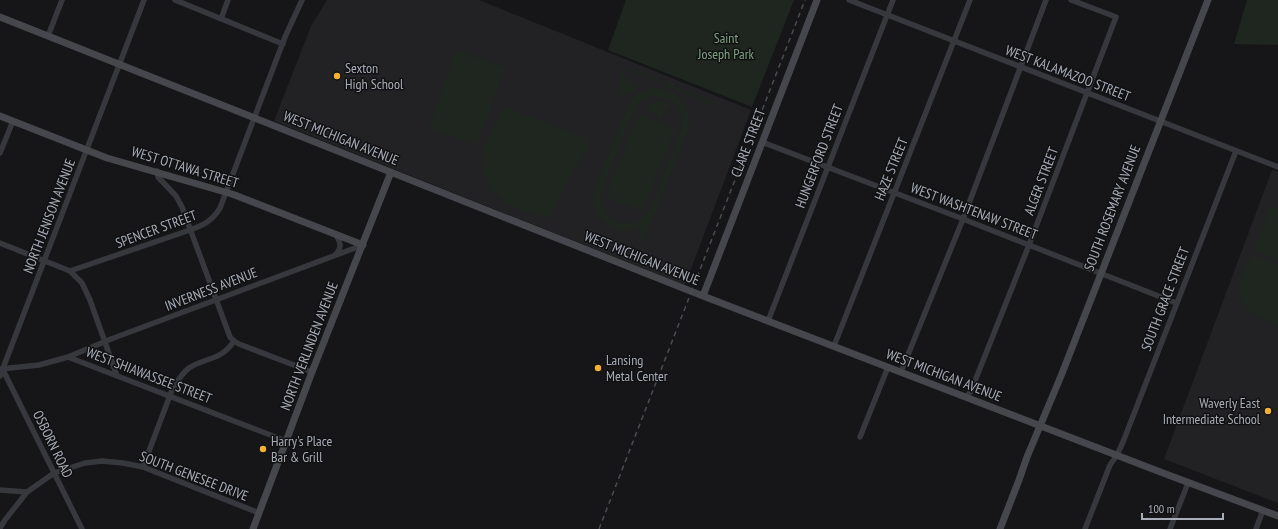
<svg xmlns="http://www.w3.org/2000/svg" width="1278" height="529" font-family="'PT Sans Narrow',sans-serif">
	<style>
		.built { fill: #222225 }
		.green { fill: #1e261f; fill-rule: evenodd }
		.lines { fill: none; stroke-linecap: round; stroke-linejoin: round }
		.street { stroke: #37383d; stroke-width: 5.5 }
		.secondary { stroke: #45474d; stroke-width: 7 }
		.rail { stroke: #4a4c52; stroke-width: 1.5; stroke-dasharray: 5 4; stroke-linecap: butt }
		.poi-dot { fill: #f2b134; stroke: #111113; stroke-width: 1.5 }
		.labels { text-anchor: middle; dominant-baseline: central; stroke-width: 3; stroke-linejoin: round; paint-order: stroke }
		.park-label { font-size: 14px; fill: #7fa381; stroke: #111113 }
		.poi-label { font-size: 14px; fill: #a8adb8; stroke: #111113; text-anchor: start }
		.street-label { font-size: 14px; fill: #a8adb8; stroke: #111113 }
	</style>
	<rect width="100%" height="100%" fill="#161618"/>
	<path class="built" d="M327,0H479L751,110L685,285L274,121L311,26Z
		M1272,170L1278,172V503L1164,459Z"/>
	<path class="green" d="M626,0H794L752,107L608,50Z
		M1247,0H1278V45L1234,44Z
		M456,50L505,67L478,145L429,128Z
		M627,67L668,84L669,82L674,83V86L716,102L715,105L673,88V89L667,87V85L626,69Z
		M623,72L624,75L637,88C631,94 626,96 617,94L621,76L620,73Z
		M650,88C676,89 688,99 690,125L644,241L638,239L642,227C637,229 630,232 624,231C610,231 597,216 593,203C592,198 594,192 595,188L629,103L636,95ZM651,97C673,96 685,107 681,130L650,210C646,214 643,218 638,221C626,227 608,221 603,209C601,203 602,196 602,190L634,109L641,101Z
		M658,101L667,102L671,108L662,113V117L658,118L657,113L646,112L651,104Z
		M504,107L587,138L590,146L573,171L548,219C518,210 482,199 482,161C482,145 497,122 504,107Z
		M639,114L676,129L642,212L606,197Z
		M1272,206L1278,208V260L1254,249L1270,208Z
		M1252,254L1278,265V323L1277,326C1259,319 1234,306 1239,283C1242,273 1248,263 1252,254Z"/>
	<g class="lines">
		<path class="street" d="M175,0L283,44
			M849,0L1278,167
			M221,19L228,0
			M48,36L62,0
			M762,142L963,219L1176,303
			M0,153L13,121
			M157,171L158,177L176,196L182,207L230,337L234,341L239,344L312,372
			M0,243L70,271L82,283L90,300L117,376
			M335,255C342,248 341,243 336,235
			M70,271L190,230C204,225 212,221 220,208L285,37L302,0
			M768,321L893,0
			M834,346L970,0
			M68,357L111,339L363,245
			M0,369L39,365L68,357L286,441
			M3,370L82,529
			M901,372L963,219L1046,0
			M0,376L144,0
			M966,397L971,391L1029,245L1116,17L1071,0
			M860,437L888,367
			M143,467L172,390C177,382 181,374 189,368C206,357 221,361 234,341
			M0,490L27,492
			M0,528L5,520L27,492L54,473L85,463L102,461L123,463L143,467L259,513
			M1085,529L1110,465L1117,455L1123,442L1236,151
			M1170,529L1188,483
			M1256,529L1263,510"/>
		<path class="secondary" d="M0,17L703,296L1163,473L1278,516
			M0,116L107,158L232,194L363,245
			M703,296L817,0
			M253,529L312,372L391,172
			M1000,529L1019,480L1027,457L1061,376L1208,0"/>
		<path class="rail" d="M599,529L805,0"/>
	</g>
	<g class="poi-dot">
		<circle cx="337" cy="76" r="4"/>
		<circle cx="598" cy="368" r="4"/>
		<circle cx="1268" cy="411" r="4"/>
		<circle cx="263" cy="449" r="4"/>
	</g>
	<g class="labels">
		<g class="park-label">
			<text x="726" y="38">Saint<tspan x="726" dy="16">Joseph Park</tspan></text>
		</g>
		<g class="poi-label">
			<text x="345" y="68">Sexton<tspan x="345" dy="16">High School</tspan></text>
			<text x="606" y="360">Lansing<tspan x="606" dy="16">Metal Center</tspan></text>
			<text x="1260" y="403" text-anchor="end">Waverly East<tspan x="1260" dy="16">Intermediate School</tspan></text>
			<text x="271" y="441">Harry's Place<tspan x="271" dy="16">Bar &amp; Grill</tspan></text>
		</g>
		<g class="street-label">
			<text transform="translate(1068 73) rotate(21)">WEST KALAMAZOO STREET</text>
			<text transform="translate(341 138) rotate(22)">WEST MICHIGAN AVENUE</text>
			<text transform="translate(748 143) rotate(-69)">CLARE STREET</text>
			<text transform="translate(819 156) rotate(-69)">HUNGERFORD STREET</text>
			<text transform="translate(185 167) rotate(17)">WEST OTTAWA STREET</text>
			<text transform="translate(891 169) rotate(-68)">HAZE STREET</text>
			<text transform="translate(1041 181) rotate(-69)">ALGER STREET</text>
			<text transform="translate(1112 208) rotate(-69)">SOUTH ROSEMARY AVENUE</text>
			<text transform="translate(974 211) rotate(21)">WEST WASHTENAW STREET</text>
			<text transform="translate(49 216) rotate(-69)">NORTH JENISON AVENUE</text>
			<text transform="translate(156 229) rotate(-20)">SPENCER STREET</text>
			<text transform="translate(642 258) rotate(22)">WEST MICHIGAN AVENUE</text>
			<text transform="translate(211 289) rotate(-21)">INVERNESS AVENUE</text>
			<text transform="translate(1165 299) rotate(-69)">SOUTH GRACE STREET</text>
			<text transform="translate(309 346) rotate(-69)">NORTH VERLINDEN AVENUE</text>
			<text transform="translate(149 375) rotate(21)">WEST SHIAWASSEE STREET</text>
			<text transform="translate(944 375) rotate(21)">WEST MICHIGAN AVENUE</text>
			<text transform="translate(53 444) rotate(64)">OSBORN ROAD</text>
			<text transform="translate(194 476) rotate(21)">SOUTH GENESEE DRIVE</text>
		</g>
	</g>
	<path d="M1142 513v6h81v-6" fill="none" stroke="#a8adb8" stroke-width="2"/>
	<text x="1148" y="513" font-size="12" fill="#a8adb8" stroke="#111113" stroke-width="3" paint-order="stroke">100 m</text>
</svg>
